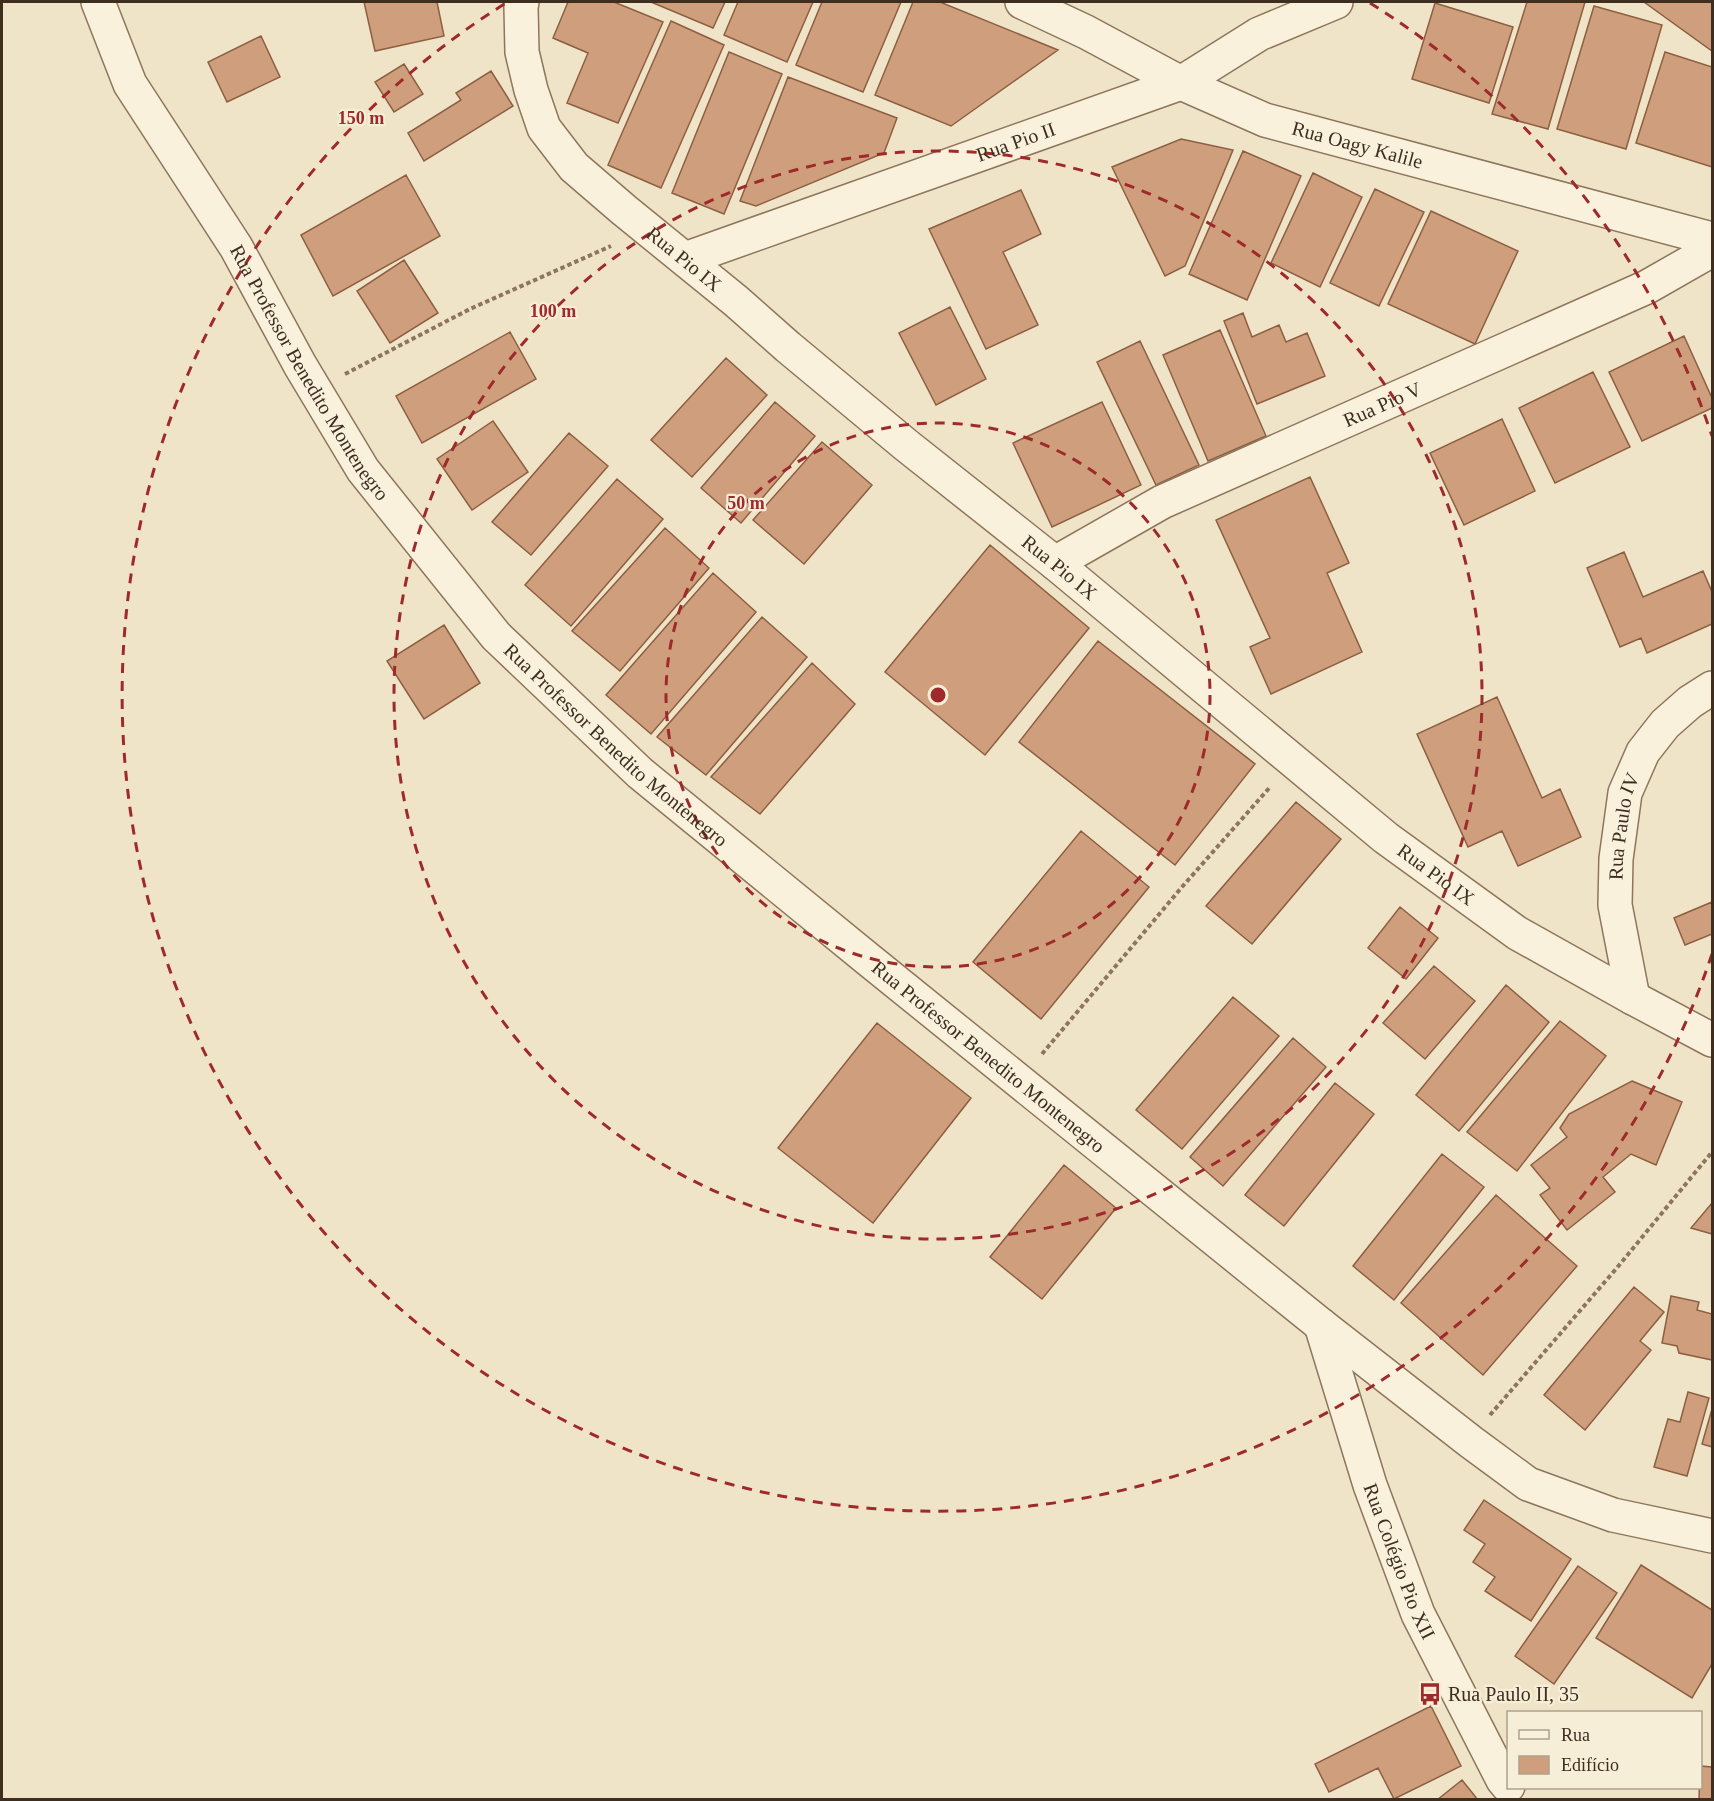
<svg xmlns="http://www.w3.org/2000/svg" width="1714" height="1801" font-family="Georgia,serif">
	<style>
		.building { fill: #cf9f7d; stroke: #8d5f41; stroke-width: 1.5 }
		.lines { fill: none; stroke-linecap: round; stroke-linejoin: round }
		.minor-casing { stroke: #8d765c; stroke-width: 36 }
		.path { stroke: #8d765c; stroke-width: 4; stroke-dasharray: 4.5 3; stroke-linecap: butt }
		.minor { stroke: #faf1dc; stroke-width: 33 }
		.ring { fill: none; stroke: #9e2a2b; stroke-width: 3; stroke-dasharray: 10 8 }
		.labels { text-anchor: middle; dominant-baseline: central; stroke-width: 4.5; stroke-linejoin: round; paint-order: stroke }
		.street-label { font-size: 20px; fill: #3d2e20; stroke: #f7eed8 }
		.poi-label { font-size: 20px; fill: #3d2e20; stroke: #f7eed8; text-anchor: start }
		.centre { fill: #9e2a2b; stroke: #f7eed8; stroke-width: 3 }
		.ring-label { font-size: 18px; text-anchor: middle; font-weight: bold; fill: #9e2a2b; stroke: #f7eed8; stroke-width: 4.5; stroke-linejoin: round; paint-order: stroke }
	</style>
	<rect width="100%" height="100%" fill="#f0e4c8"/>
	<path class="building" d="M364,2H437L444,36L375,51Z
		M568,2H614L663,22L618,123L567,103L588,53L553,38Z
		M651,2H725L713,28Z
		M738,2H813L787,62L724,35Z
		M822,2H901L863,92L796,65Z
		M913,2H940L1058,50L951,126L875,95Z
		M1527,2H1585L1548,129L1492,114Z
		M1644,2H1712V51Z
		M1435,3L1513,27L1489,103L1412,79Z
		M1594,6L1662,25L1626,149L1557,129Z
		M671,21L724,45L661,188L608,165Z
		M261,36L280,77L227,102L208,62Z
		M729,52L782,74L724,214L672,193Z
		M1665,52L1712,67V167L1636,143Z
		M404,64L423,94L394,112L375,82Z
		M491,71L513,106L424,161L408,133L461,100L456,93Z
		M788,77L897,118L884,153L756,206L740,201Z
		M1181,139L1233,150L1185,266L1165,276L1112,167Z
		M1243,151L1301,176L1247,300L1189,274Z
		M1313,173L1362,197L1320,287L1271,263Z
		M406,175L440,236L333,296L301,235Z
		M1375,189L1424,212L1379,306L1330,283Z
		M1021,190L1041,234L1003,252L1038,325L986,349L929,229Z
		M1431,211L1518,251L1475,344L1388,304Z
		M404,260L438,313L390,343L357,291Z
		M950,307L986,379L936,405L899,333Z
		M1243,313L1252,337L1279,325L1286,342L1307,333L1325,376L1257,404L1224,321Z
		M1220,330L1266,436L1208,461L1163,355Z
		M510,332L536,379L422,443L396,396Z
		M1684,336L1712,398V408L1642,441L1609,372Z
		M1140,341L1199,465L1156,485L1097,362Z
		M726,358L767,395L692,477L651,440Z
		M1593,372L1630,447L1555,483L1519,408Z
		M775,402L815,436L741,523L701,488Z
		M1102,402L1141,485L1052,527L1013,443Z
		M1502,419L1535,491L1464,525L1430,453Z
		M493,421L528,472L472,510L437,459Z
		M569,433L608,466L531,555L492,522Z
		M822,442L872,485L804,564L753,520Z
		M1310,477L1349,563L1327,573L1362,652L1271,694L1250,647L1270,638L1216,520Z
		M617,479L663,519L571,626L525,585Z
		M665,528L709,568L620,671L572,631Z
		M990,545L1089,628L985,755L885,672Z
		M1624,552L1643,597L1703,571L1712,592V624L1647,653L1641,638L1620,647L1587,568Z
		M713,573L756,612L651,734L606,695Z
		M762,617L807,657L706,775L657,737Z
		M444,625L480,683L424,719L387,661Z
		M1098,641L1255,764L1175,865L1019,742Z
		M812,663L855,704L760,814L711,777Z
		M1497,697L1542,798L1560,789L1581,837L1518,866L1502,831L1468,847L1417,734Z
		M1296,802L1341,839L1252,944L1206,906Z
		M1081,831L1149,887L1041,1019L973,962Z
		M1712,902V934L1685,945L1674,918Z
		M1400,907L1438,938L1406,979L1368,948Z
		M1434,966L1475,1001L1425,1059L1383,1023Z
		M1506,985L1549,1022L1459,1131L1416,1095Z
		M1233,997L1279,1036L1182,1149L1136,1110Z
		M1560,1021L1606,1056L1517,1171L1467,1132Z
		M877,1023L971,1098L873,1223L778,1148Z
		M1293,1038L1326,1067L1223,1186L1190,1157Z
		M1632,1081L1682,1102L1656,1165L1631,1154L1603,1177L1615,1192L1567,1230L1540,1195L1550,1188L1531,1165L1567,1137L1560,1128L1569,1114Z
		M1335,1083L1374,1114L1284,1226L1245,1195Z
		M1442,1154L1484,1187L1394,1300L1353,1266Z
		M1064,1165L1116,1208L1042,1299L990,1257Z
		M1496,1195L1577,1266L1483,1375L1401,1303Z
		M1712,1203V1234L1691,1228Z
		M1634,1287L1664,1312L1640,1341L1651,1350L1585,1430L1544,1395Z
		M1671,1296L1699,1302L1697,1310L1712,1314V1360L1679,1353L1677,1346L1662,1343Z
		M1688,1392L1709,1398L1687,1476L1654,1467L1668,1419L1680,1422Z
		M1712,1409V1447L1702,1444Z
		M1484,1500L1571,1559L1531,1621L1485,1591L1495,1577L1473,1562L1485,1544L1464,1530Z
		M1641,1565L1712,1610V1664L1692,1698L1596,1638Z
		M1578,1566L1617,1593L1554,1684L1515,1656Z
		M1431,1706L1461,1766L1394,1799L1378,1768L1329,1792L1315,1764Z
		M1700,1766L1712,1767V1800H1699Z
		M1462,1780L1478,1800H1437Z"/>
	<g class="lines">
		<g class="minor-casing">
			<g id="minor">
				<path id="s1" d="M98,2L130,84L236,247L300,365L363,470L496,636L640,773L869,960L1321,1325L1471,1442L1528,1484L1613,1515L1712,1536"/>
				<path id="s2" d="M522,2L521,7L522,52L531,90L544,128L574,167L624,210L736,301L788,347L906,445L1055,563L1386,838L1517,933L1633,998L1712,1040"/>
				<path id="s3" d="M1022,2L1086,32L1181,83L1265,120L1712,239"/>
				<path id="s4" d="M685,259L1181,83L1259,34L1336,2"/>
				<path id="s5" d="M1055,563L1162,502L1647,287L1712,250"/>
				<path id="s6" d="M1633,998L1615,905L1616,859L1625,793L1643,752L1665,724L1690,702L1712,688"/>
				<path id="s7" d="M1321,1325L1370,1485L1418,1614L1503,1780L1508,1786"/>
			</g>
		</g>
		<path class="path" d="M345,374L470,309L611,246
			M1042,1054L1182,887L1271,786
			M1490,1415L1616,1269L1712,1152"/>
		<use href="#minor" class="minor"/>
	</g>
	<g class="ring">
		<circle cx="938" cy="695" r="272"/>
		<circle cx="938" cy="695" r="544"/>
		<path d="M1712 954A816 816 0 1 1 506 3M1370 3A816 816 0 0 1 1712 436"/>
	</g>
	<defs>
		<g id="bus-bare" transform="scale(1.8)"><path d="M-5-6H5V4H4V6H2V4H-2V6H-4V4H-5ZM-3.5-4V0h7V-4ZM-3.5 1.2v1.5H-2V1.2ZM2 1.2v1.5H3.5V1.2Z" fill="#9e2a2b" stroke="#f7eed8" stroke-width="2.5" paint-order="stroke"/></g>
	</defs>
	<g fill-rule="evenodd">
		<use href="#bus-bare" x="1430" y="1694"/>
	</g>
	<g class="labels">
		<g class="street-label">
			<text stroke="none"><textPath href="#s4" startOffset="351">Rua Pio II</textPath></text>
			<text stroke="none"><textPath href="#s3" startOffset="366">Rua Oagy Kalile</textPath></text>
			<text stroke="none"><textPath href="#s2" startOffset="322">Rua Pio IX</textPath></text>
			<text stroke="none"><textPath href="#s1" startOffset="428">Rua Professor Benedito Montenegro</textPath></text>
			<text stroke="none"><textPath href="#s5" startOffset="364">Rua Pio V</textPath></text>
			<text stroke="none"><textPath href="#s2" startOffset="808">Rua Pio IX</textPath></text>
			<text stroke="none"><textPath href="#s1" startOffset="914">Rua Professor Benedito Montenegro</textPath></text>
			<text stroke="none"><textPath href="#s6" startOffset="174">Rua Paulo IV</textPath></text>
			<text stroke="none"><textPath href="#s2" startOffset="1294">Rua Pio IX</textPath></text>
			<text stroke="none"><textPath href="#s1" startOffset="1400">Rua Professor Benedito Montenegro</textPath></text>
			<text stroke="none"><textPath href="#s7" startOffset="249">Rua Colégio Pio XII</textPath></text>
		</g>
		<g class="poi-label">
			<text x="1448" y="1694">Rua Paulo II, 35</text>
		</g>
	</g>
	<circle cx="938" cy="695" r="9" class="centre"/>
	<g class="ring-label">
		<text x="361" y="124">150 m</text>
		<text x="553" y="317">100 m</text>
		<text x="746" y="509">50 m</text>
	</g>
	<rect width="1714" height="1801" fill="none" stroke="#3d2e20" stroke-width="6"/>
	<rect x="1507" y="1711" width="195" height="78" fill="#f7eed8" stroke="#ada18e" stroke-width="1.5"/>
	<rect x="1519" y="1730" width="30" height="9" fill="#faf1dc" stroke="#ada18e" stroke-width="1.5"/>
	<text x="1561" y="1741" font-size="18" fill="#3d2e20">Rua</text>
	<rect x="1519" y="1756" width="30" height="18" fill="#cf9f7d" stroke="#ada18e" stroke-width="1.5"/>
	<text x="1561" y="1771" font-size="18" fill="#3d2e20">Edifício</text>
</svg>
